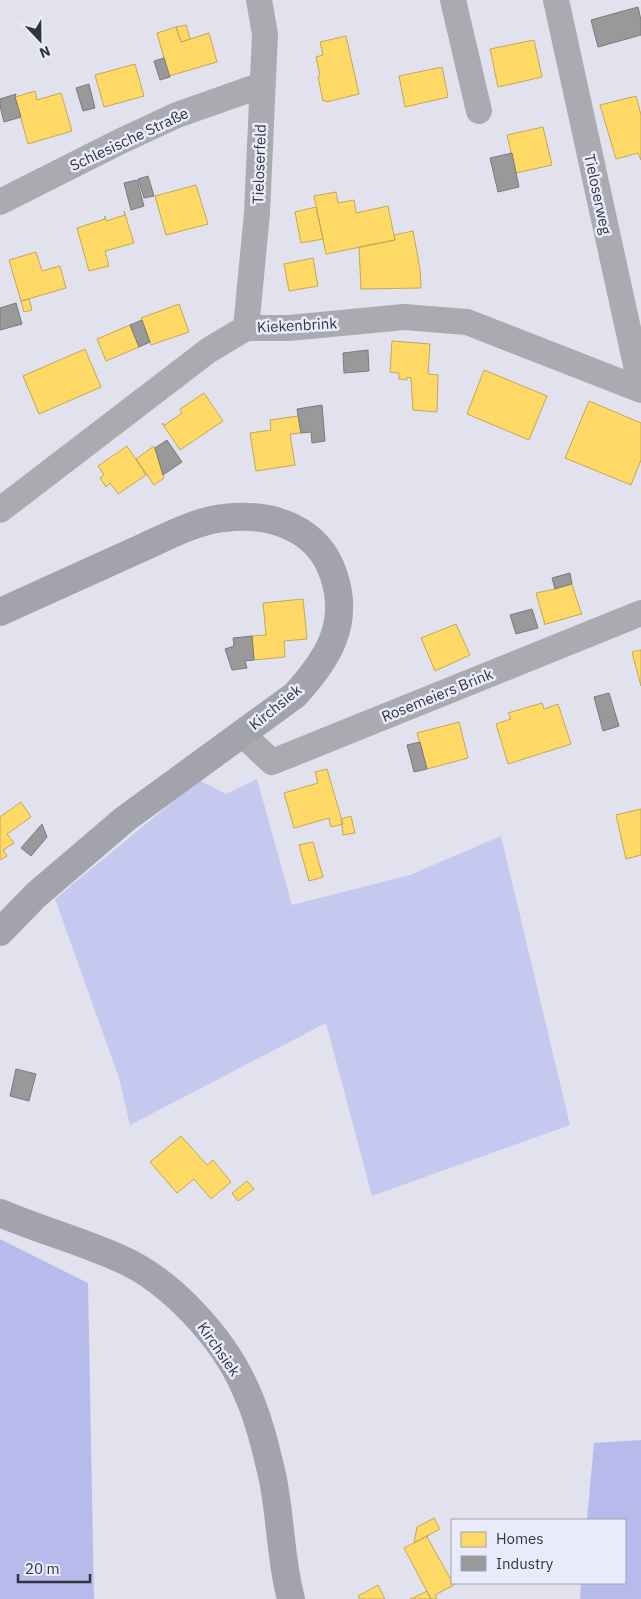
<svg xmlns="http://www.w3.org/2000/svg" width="641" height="1599" font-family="'IBM Plex Sans',sans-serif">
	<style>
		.green { fill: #c6c9ef }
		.forest { fill: #b7bbeb }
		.homes { fill: #ffd966; stroke: #c2a859 }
		.industry { fill: #999; stroke: #7a7b7d }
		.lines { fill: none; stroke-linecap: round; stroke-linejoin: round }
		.minor { stroke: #aaaab0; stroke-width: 26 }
		.major { stroke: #a2a3ab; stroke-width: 28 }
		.labels { text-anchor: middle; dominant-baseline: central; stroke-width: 5; stroke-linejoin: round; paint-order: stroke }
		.street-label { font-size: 15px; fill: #32343c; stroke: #e9ebfd }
	</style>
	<rect width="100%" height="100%" fill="#e1e2ee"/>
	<path class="green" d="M257,779L292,905L410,875L501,836L570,1125L372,1196L326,1023L130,1125L119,1078L55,899L199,780L226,794Z"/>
	<path class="forest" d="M0,1239L88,1283L94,1599H0Z
		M641,1440V1599H580L581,1583H625V1520H587L594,1443Z"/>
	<path class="homes" d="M186,25L190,39L181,42L176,27Z
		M176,27L181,42L209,33L217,62L169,76L157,33Z
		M346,36L359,94L326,102L325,100L323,101L318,77L320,76L316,57L323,55L320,42Z
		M534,40L542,77L498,87L490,49Z
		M135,64L144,96L104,107L95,75Z
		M442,67L448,97L405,107L399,76Z
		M35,91L37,100L61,93L72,131L28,144L15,97Z
		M636,96L641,115V160L638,153L616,159L600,105Z
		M543,127L552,165L516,173L507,135Z
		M196,185L208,224L166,235L155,196Z
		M336,192L338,203L354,200L356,213L388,206L395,240L326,254L314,196Z
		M316,207L323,239L301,243L295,212Z
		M124,211L134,243L105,251L109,266L89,271L77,228L105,219V216L106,221L125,215Z
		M413,231L420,269L421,288L361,289L359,247L395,240L394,235Z
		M36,252L42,271L60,266L66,288L21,301L9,260Z
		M313,258L318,286L289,291L284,264Z
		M29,299L32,310L24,312L21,301Z
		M179,304L189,332L151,345L141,318Z
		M130,325L139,347L106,361L97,339Z
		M392,341L430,344L428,374L438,375L437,412L413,410L411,378L407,377V380L399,379V373L390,372Z
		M85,349L101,387L39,414L23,376Z
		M484,370L547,396L529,440L467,414Z
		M204,393L223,421L180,450L162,423L165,425L182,413L180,409Z
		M589,401L641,423V460L631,485L565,458Z
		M298,416L301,433L290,434L295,465L256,471L250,433L271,430L270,420Z
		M127,446L146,475L118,494L110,483L106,487L100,478L104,475L98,466Z
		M154,446L164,478L154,485L136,459Z
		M571,582L582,615L581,614L546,624L545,625L536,593L555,589Z
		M303,599L307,639L284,641L285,657L254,660L252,636L266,635L263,603Z
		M456,624L470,655L435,671L421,638Z
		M641,650V686L632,652Z
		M542,703L544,709L558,704L571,744L508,764L496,724L511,719L508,713Z
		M459,722L468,758L427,769L417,733Z
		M327,769L343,824L331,827L329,818L294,828L284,793L318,783L315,772Z
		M21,802L31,817L7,834L14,843L3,850L7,856L0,860V817Z
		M641,809V855L626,859L616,815Z
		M351,816L355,833L343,835L341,819Z
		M313,842L323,877L309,881L299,845Z
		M181,1136L207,1165L213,1160L231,1182L211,1199L194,1179L177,1193L150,1162Z
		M247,1181L254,1189L238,1201L232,1193Z
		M434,1518L440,1529L414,1543L417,1527Z
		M429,1535L427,1537L454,1585L435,1595L437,1598L436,1599H431L404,1548Z
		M378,1585L385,1599H360L358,1596Z
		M427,1591L431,1599H410L415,1597Z"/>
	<path class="industry" d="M638,7L641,20V35L598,47L591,20Z
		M164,58L170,77L160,80L154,61Z
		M89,84L95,108L83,111L76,88Z
		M16,94L15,97L21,117L4,122L0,106V99Z
		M512,153L519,187L498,192L490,158Z
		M148,176L154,196L144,198L138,179Z
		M137,180L144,206L131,210L124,183Z
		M16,303L22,324L0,330V308Z
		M142,320L150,342L139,347L130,325Z
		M368,350L369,371L344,373L343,353Z
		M322,405L325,441L312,443L311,432L301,433L297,409Z
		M167,440L182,462L163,475L155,448Z
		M570,573L572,584L555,589L552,578Z
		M532,609L538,628L516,634L510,615Z
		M252,636L254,660L245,661L247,668L232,670L225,649L234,646L233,638Z
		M609,693L619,726L603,731L594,697Z
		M420,742L427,769L414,772L407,745Z
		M42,824L47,837L31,856L21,848Z
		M16,1069L36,1074L29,1101L10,1096Z"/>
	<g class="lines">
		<path class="minor" d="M453,0L479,111
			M556,0L641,388
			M0,202L121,141L177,115L262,85
			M246,328L257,213L265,34L259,0
			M0,510L209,350L246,328H289L404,317L467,322L641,390
			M242,734L272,762L641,613"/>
		<path class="major" d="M0,612C48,590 97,568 146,546C168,536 199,520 224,518C271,512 319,528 334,576C350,625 327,660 295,695L125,819L36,895L0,932
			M0,1213C40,1230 81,1241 121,1259C171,1281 223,1338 245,1388C258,1416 265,1445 272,1475C281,1516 280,1558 291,1599"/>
	</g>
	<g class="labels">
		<g class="street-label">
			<text transform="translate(129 139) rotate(-25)">Schlesische Straße</text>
			<text transform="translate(259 164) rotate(-88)">Tieloserfeld</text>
			<text transform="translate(598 194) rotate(78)">Tieloserweg</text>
			<text transform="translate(297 325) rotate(-3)">Kiekenbrink</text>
			<text transform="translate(437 695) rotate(-22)">Rosemeiers Brink</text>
			<text transform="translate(275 707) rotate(-39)">Kirchsiek</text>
			<text transform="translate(219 1349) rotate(55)">Kirchsiek</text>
		</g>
	</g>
	<rect x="451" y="1519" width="175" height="65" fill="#e9ebfd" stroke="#a0a2b0"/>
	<rect x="461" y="1532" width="25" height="15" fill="#ffd966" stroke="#a0a2b0"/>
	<text x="496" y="1544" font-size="15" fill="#32343c">Homes</text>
	<rect x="461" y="1556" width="25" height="15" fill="#999999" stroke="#a0a2b0"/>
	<text x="496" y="1569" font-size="15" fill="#32343c">Industry</text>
	<g transform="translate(40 40) rotate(158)" stroke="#e9ebfd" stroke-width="4" paint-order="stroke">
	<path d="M0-4L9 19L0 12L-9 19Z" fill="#32343c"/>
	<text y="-8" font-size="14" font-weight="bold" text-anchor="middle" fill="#32343c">N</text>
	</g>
	<path d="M18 1574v8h72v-8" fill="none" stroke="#32343c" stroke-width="2.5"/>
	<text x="25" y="1574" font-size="15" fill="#32343c" stroke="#e9ebfd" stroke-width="4" paint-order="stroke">20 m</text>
</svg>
